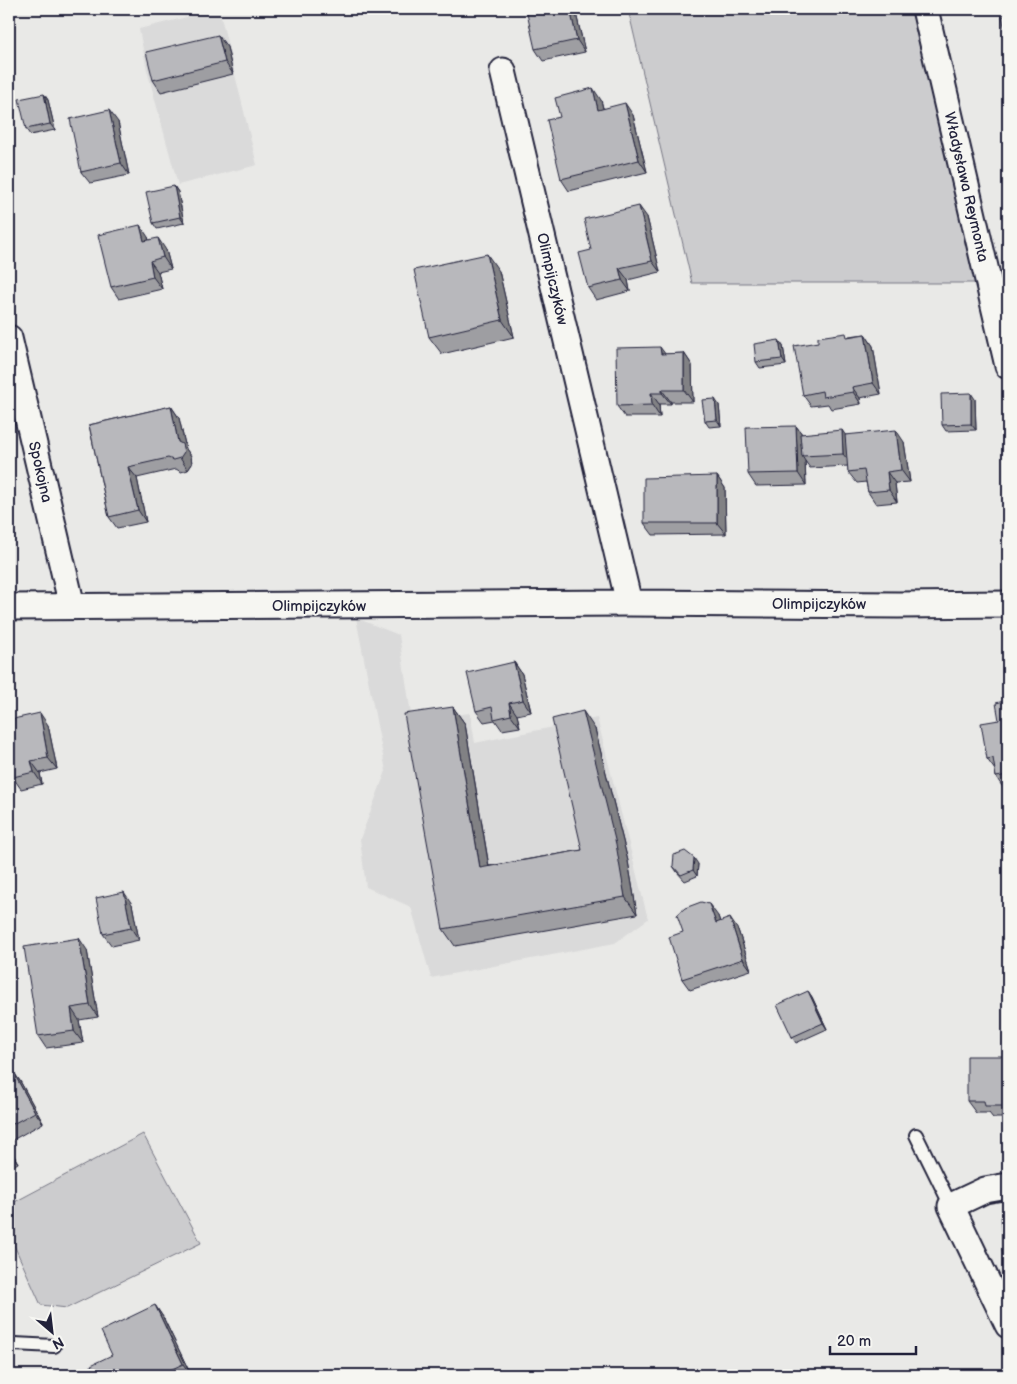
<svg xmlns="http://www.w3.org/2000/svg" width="1017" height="1384" font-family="'Balsamiq Sans',sans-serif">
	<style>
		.built { fill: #dadada }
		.green { fill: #ccccce; stroke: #777784 }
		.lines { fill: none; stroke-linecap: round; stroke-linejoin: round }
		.lane-casing { stroke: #22223b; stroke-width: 16 }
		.street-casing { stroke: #22223b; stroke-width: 29 }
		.lane { stroke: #f6f6f2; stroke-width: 12 }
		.street { stroke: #f6f6f2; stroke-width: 25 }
		.wall { fill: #9e9ea2; stroke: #22223b }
		.shaded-wall { fill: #818184; stroke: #22223b }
		.building { fill: #b8b8bc; stroke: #22223b }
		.labels { text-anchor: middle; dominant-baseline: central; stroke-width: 4; stroke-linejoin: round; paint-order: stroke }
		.street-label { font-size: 15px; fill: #22223b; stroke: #f6f6f2 }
	</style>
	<rect width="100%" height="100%" fill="#e9e9e7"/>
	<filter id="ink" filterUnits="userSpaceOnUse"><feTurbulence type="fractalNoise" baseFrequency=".02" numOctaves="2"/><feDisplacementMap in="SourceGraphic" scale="10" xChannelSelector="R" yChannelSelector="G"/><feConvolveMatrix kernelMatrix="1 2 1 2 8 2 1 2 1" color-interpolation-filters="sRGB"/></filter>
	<g filter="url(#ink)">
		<path class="built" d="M219,9L257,165L178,185L147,70L139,29Z
			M356,618L399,635L412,721L470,713L475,743L597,718L648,919L615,943L431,978L411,907L366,887L360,839L386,771Z"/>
		<path class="green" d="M628,9H912L978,283H692Z
			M143,1134L201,1243L67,1308L41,1305L9,1234V1205Z
			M1001,1217H1008V1265L1002,1251Z"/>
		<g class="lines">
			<g class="lane-casing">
				<path id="lane" d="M916,1135L951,1206
					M9,1346L14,1344L54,1346"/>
			</g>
			<g class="street-casing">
				<path id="street" d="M925,9L1008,366
					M503,71L629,603
					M9,338L72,606
					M9,607L629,603L898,605L1008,604
					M1008,1186L985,1190L951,1206L1008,1325"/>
			</g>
			<use href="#lane" class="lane"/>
			<use href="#street" class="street"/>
		</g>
		<path class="wall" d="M575,9L585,52L543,61L535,49Z
			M218,35L227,47L233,74L161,92L153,80Z
			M44,94L48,100L55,130L30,135L26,129Z
			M601,100L603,108L633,115L647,172L569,191L561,179L560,117Z
			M118,122L129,175L90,183L81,172Z
			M174,186L178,192L184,223L157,229L153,223Z
			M647,217L660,272L628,280L630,291L596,300L588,288L591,250Z
			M148,237L149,240L166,250L171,269L158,272L162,289L119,299L111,287Z
			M499,271L514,337L442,354L429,337Z
			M865,334L873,346L881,394L860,398L861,404L831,409L828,404L811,406L803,395L849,336Z
			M783,346L786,365L760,368L756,362Z
			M684,353L692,365L693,402H671V404H659L660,417H625L617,406L665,354Z
			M975,399L976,430L946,431L942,425Z
			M719,405L721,426L709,427L705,421Z
			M171,406L179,418L186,449L191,456L192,464L188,470L181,472L176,469L137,478L146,522L117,528L109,517L89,425Z
			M796,426L802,434L845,435L904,442L910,482L895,483L897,502L876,504L868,492L866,482L857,483L848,472V466L810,468L805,461L806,485L756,486L748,474Z
			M717,476L725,488L726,534L653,535L644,523Z
			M514,662L522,674L531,712L517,715L520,727L502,730L495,720L484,722L476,711Z
			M1008,700V788L1004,789L996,777L995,770L987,759L999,720Z
			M453,707L465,724L489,866L582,850L595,729L628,861L637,914L455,946L443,929Z
			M9,720L48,725L57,769L40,773L42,784L21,789L14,779L9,780Z
			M698,864L697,876L685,881L677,872L673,866Z
			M132,904L139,940L112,946L103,934Z
			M718,916L720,922L738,930L751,970L690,990L682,979L683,932Z
			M87,950L98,1017L79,1020L83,1043L46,1048L38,1036Z
			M808,991L812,997L827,1029L796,1043L792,1037Z
			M1008,1056V1118H993L989,1113H976L967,1101Z
			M12,1070L20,1081L43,1123L9,1142V1071Z
			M9,1147L18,1163L9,1168Z
			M155,1305L163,1317L191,1375H96Z"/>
		<path class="shaded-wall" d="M570,9H575L585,52L577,40Z
			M218,35L227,47L233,74L225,62Z
			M593,88L601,100L606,121L598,110Z
			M44,94L48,100L55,130L50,124Z
			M625,103L633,115L647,172L639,160Z
			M109,110L118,122L129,175L121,163Z
			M174,186L178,192L184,223L180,217Z
			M639,206L647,217L660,272L652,261Z
			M140,225L148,237L152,253L144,241Z
			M158,238L166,250L171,269L163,257Z
			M487,254L499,271L514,337L502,320Z
			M150,261L158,272L162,289L153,277Z
			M619,268L628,280L630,291L622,280Z
			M865,334L873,346L881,394L873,383Z
			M779,340L783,346L786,365L782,359Z
			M660,347L669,359L661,354Z
			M684,353L692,365L693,402L684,390Z
			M852,387L860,398L861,404L853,392Z
			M662,390L671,402V404L662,393Z
			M651,393L659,404L660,417L652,405Z
			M971,393L975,399L976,430L971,424Z
			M715,399L719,405L721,426L717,420Z
			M171,406L179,418L186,449L191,456L192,464L188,470L180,458L178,442Z
			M796,426L805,438L802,456L805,461L806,485L798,473Z
			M842,430L850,442L852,465L843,454Z
			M896,430L904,442L910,482L901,470Z
			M128,467L137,478L146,522L138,510Z
			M887,472L895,483L897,502L889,490Z
			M717,476L725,488L726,534L717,523Z
			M514,662L522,674L531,712L523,700Z
			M509,703L517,715L520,727L511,715Z
			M453,707L465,724L492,885L480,868Z
			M583,711L595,729L628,861L637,914L625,897Z
			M40,713L48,725L57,769L48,758Z
			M31,761L40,773L42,784L34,772Z
			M694,858L698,864L697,876L693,870Z
			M124,892L132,904L139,940L131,928Z
			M709,904L718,916L724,935L716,923Z
			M730,918L738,930L751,970L743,959Z
			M79,938L87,950L98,1017L90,1005Z
			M808,991L812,997L827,1029L823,1023Z
			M71,1008L79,1020L83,1043L74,1031Z
			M12,1070L20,1081L43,1123L35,1112Z
			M9,1147L18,1163L9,1151Z
			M155,1305L163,1317L191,1375L183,1364Z"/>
		<path class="building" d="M526,9H570L577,40L535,49Z
			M1005,9H1008V40H1007L1002,16H1007Z
			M218,35L225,62L153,80L146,52Z
			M593,88L598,110L625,103L639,160L561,179L547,120L560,117L555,98Z
			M44,94L50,124L26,129L19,99Z
			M109,110L121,163L81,172L70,119Z
			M174,186L180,217L153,223L146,192Z
			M639,206L652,261L619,268L622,280L588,288L579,253L591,250L584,219Z
			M140,225L144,241L158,238L163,257L150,261L153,277L111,287L98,235Z
			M487,254L502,320L429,337L414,270Z
			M846,333L847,337L865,334L873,383L852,387L853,392L823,397L822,391L803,395L794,346L818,342V337Z
			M779,340L782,359L756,362L754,344Z
			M660,347L661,354L684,353V390H662V393H651L652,405L617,406L616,348Z
			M971,393V424L942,425L941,394Z
			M715,399L717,420L705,421L702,400Z
			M171,406L178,442L182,444L184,452L180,458L173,460L168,458L128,467L138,510L109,517L89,425Z
			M796,426L798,473L748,474L746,427Z
			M842,430L843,454L802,456L800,434Z
			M896,430L901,470L887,472L889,490L868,492L864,470L848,472L845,435Z
			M717,476V523H644V478Z
			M514,662L523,700L509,703L511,715L494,719L492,707L476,711L467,673Z
			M1008,700V775L996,777L993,758L987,759L981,723L999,720L996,703Z
			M453,707L480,868L582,850L552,719L583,711L616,844L625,897L443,929L404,714Z
			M40,713L48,758L31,761L34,772L13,777L11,766H9V720Z
			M685,851L694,858L693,870L681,875L673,866L674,855Z
			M124,892L131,928L103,934L96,898Z
			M701,902L709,904L716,923L730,918L743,959L682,979L669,937L683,932L677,915L685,908Z
			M79,938L90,1005L71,1008L74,1031L38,1036L24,947Z
			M808,991L823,1023L792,1037L777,1005Z
			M967,1056H1008V1106H985L984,1101H967Z
			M12,1070L35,1112L9,1126V1071Z
			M155,1305L183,1364L159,1375H96L91,1365L112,1355L101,1331Z"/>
	</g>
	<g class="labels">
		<g class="street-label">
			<text transform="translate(966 187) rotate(77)">Władysława Reymonta</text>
			<text transform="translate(552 279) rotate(77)">Olimpijczyków</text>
			<text transform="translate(40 472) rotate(77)">Spokojna</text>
			<text x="819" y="604">Olimpijczyków</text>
			<text x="319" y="606">Olimpijczyków</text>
		</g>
	</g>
	<rect width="1017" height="1384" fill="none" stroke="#f6f6f2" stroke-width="30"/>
	<rect x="15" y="15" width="987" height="1354" fill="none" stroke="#22223b" stroke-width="2" filter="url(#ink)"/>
	<g transform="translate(52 1332) rotate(152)" stroke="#f6f6f2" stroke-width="4" paint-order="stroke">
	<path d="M0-4L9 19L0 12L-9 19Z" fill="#22223b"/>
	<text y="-8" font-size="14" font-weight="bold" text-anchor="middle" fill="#22223b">N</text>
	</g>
	<path d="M830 1346v8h86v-8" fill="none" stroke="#22223b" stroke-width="2.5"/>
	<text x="837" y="1346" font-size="15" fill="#22223b" stroke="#f6f6f2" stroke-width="4" paint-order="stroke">20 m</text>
</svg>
